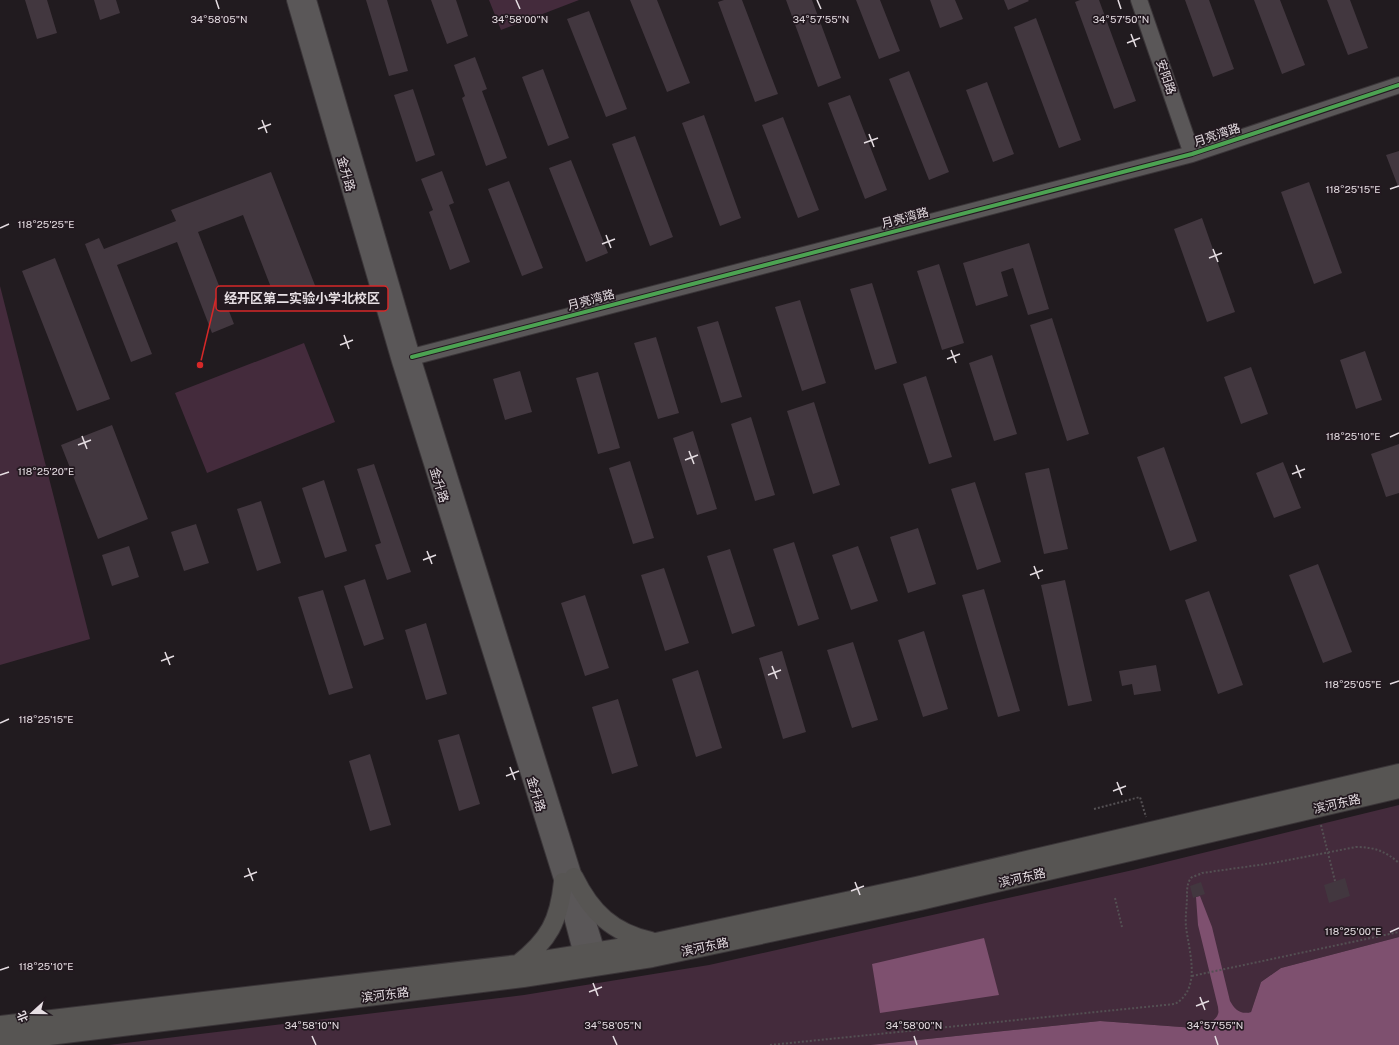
<svg xmlns="http://www.w3.org/2000/svg" width="1399" height="1045" font-family="'Public Sans','Noto Sans SC',sans-serif">
	<style>
		.green { fill: #442b3c }
		.water { fill: #7e506f }
		.building { fill: #42373f }
		.lines { fill: none; stroke-linecap: round; stroke-linejoin: round }
		.secondary-casing { stroke: #3a3538; stroke-width: 18 }
		.primary-casing { stroke: #3a3538; stroke-width: 20 }
		.path { stroke: #545053; stroke-width: 2; stroke-dasharray: 2 2; stroke-linecap: butt }
		.secondary { stroke: #5a5758; stroke-width: 16 }
		.primary { stroke: #575553; stroke-width: 18 }
		.path-bridge { stroke: #545053; stroke-width: 2; stroke-dasharray: 2 2; stroke-linecap: butt }
		.cycleway-casing { stroke: #231920; stroke-width: 6 }
		.cycleway { stroke: #4ca352; stroke-width: 4 }
		.ticks { fill: none; stroke: #e6dee3; stroke-width: 1.5 }
		.labels { text-anchor: middle; dominant-baseline: central; stroke-width: 3.5; stroke-linejoin: round; paint-order: stroke }
		.street-label { font-size: 12px; fill: #e6dee3; stroke: #231920 }
		.ticks-label { font-size: 10px; text-anchor: middle; fill: #e6dee3; stroke: #231920; stroke-width: 3.5; stroke-linejoin: round; paint-order: stroke }
		.leader { fill: none; stroke: #d62828; stroke-width: 1.5 }
		.callout-dot { fill: #d62828; stroke: #231920; stroke-width: 1.5 }
		.callout { fill: #231920; stroke: #d62828; stroke-width: 1.5 }
		.callout-label { font-size: 13px; text-anchor: middle; font-weight: bold; fill: #e6dee3 }
	</style>
	<rect width="100%" height="100%" fill="#211b1f"/>
	<path class="green" d="M489,0H579L501,30Z
		M0,286L90,639L0,665Z
		M304,343L335,422L207,473L175,393Z
		M1399,805V937L1281,968L1261,982L1251,1012L1195,1028L1100,1021L870,1045H109L524,995L709,965L1133,870Z"/>
	<path class="water" d="M1200,896L1212,927L1230,1001C1235,1010 1241,1015 1251,1012L1261,982L1281,968L1399,937V1045H870L1100,1021L1195,1028C1202,1026 1216,1022 1218,1014C1219,1012 1218,1009 1218,1007L1198,925L1196,897Z
		M984,938L999,995L880,1013L872,964Z"/>
	<path class="building" d="M25,0H47L57,33L37,39Z
		M94,0H116L120,13L100,20Z
		M366,0H387L408,71L389,76Z
		M431,0H456L468,36L447,44Z
		M630,0H657L690,83L667,92Z
		M724,0H742L778,94L755,102L718,2Z
		M786,0H812L841,78L818,87Z
		M856,0H880L900,51L879,59Z
		M930,0H955L963,19L940,28Z
		M1004,0H1028L1029,1L1008,10Z
		M1080,0H1099L1136,101L1114,109L1075,2Z
		M1185,0H1209L1234,69L1213,77Z
		M1254,0H1280L1305,65L1282,74Z
		M1327,0H1350L1368,48L1348,55Z
		M589,11L627,109L606,117L567,19Z
		M1036,18L1081,140L1059,148L1014,27Z
		M475,57L487,89L482,91L507,158L486,166L462,98L465,96L454,65Z
		M543,69L569,138L548,146L522,77Z
		M909,71L949,172L929,180L889,79Z
		M987,82L1014,154L993,162L966,90Z
		M413,89L435,155L416,162L394,95Z
		M850,95L887,190L865,199L828,103Z
		M704,115L741,218L720,226L682,123Z
		M783,117L819,210L798,218L762,125Z
		M635,136L673,237L650,246L612,144Z
		M1399,151V189L1386,155Z
		M571,160L608,253L586,262L549,168Z
		M442,171L454,203L449,205L470,262L450,270L429,212L433,210L421,179Z
		M271,172L316,288L277,303L243,215L198,232L234,324L212,333L177,242L117,265L152,354L131,362L85,244L99,238L104,249L176,221L171,210Z
		M509,181L543,268L522,276L488,189Z
		M1309,182L1342,273L1314,284L1281,192Z
		M1202,218L1235,312L1207,322L1174,229Z
		M1029,243L1049,309L1028,315L1013,268L1001,272L1008,296L976,306L963,263Z
		M55,258L110,399L77,411L22,271Z
		M939,264L964,343L942,350L917,271Z
		M872,283L897,363L875,370L850,289Z
		M800,300L826,383L802,391L775,307Z
		M1052,318L1089,434L1067,441L1030,325Z
		M718,321L742,397L721,403L697,327Z
		M656,337L679,413L658,419L634,343Z
		M1365,351L1382,400L1356,409L1340,360Z
		M992,355L1017,434L994,441L969,363Z
		M1251,367L1268,414L1241,424L1224,377Z
		M520,371L532,412L505,420L493,379Z
		M598,372L620,448L598,454L576,378Z
		M926,376L952,457L929,464L903,384Z
		M814,402L840,485L813,494L787,411Z
		M751,417L775,495L755,501L731,424Z
		M112,425L148,519L98,539L61,445Z
		M693,431L717,509L697,515L673,438Z
		M1399,444V493L1386,497L1371,454Z
		M1164,447L1197,541L1170,551L1137,457Z
		M630,461L654,538L633,544L609,468Z
		M1283,462L1301,508L1274,518L1256,473Z
		M374,464L411,572L387,580L375,545L381,543L357,469Z
		M1049,468L1068,549L1044,554L1025,473Z
		M324,480L347,551L325,558L302,488Z
		M975,482L1001,562L977,570L951,489Z
		M261,501L281,563L257,571L237,509Z
		M196,524L209,563L184,571L171,532Z
		M918,528L936,584L908,593L890,537Z
		M794,542L819,619L798,626L773,549Z
		M129,546L139,577L112,586L102,555Z
		M858,546L878,601L851,610L832,555Z
		M730,549L755,626L732,634L707,556Z
		M1318,564L1352,652L1323,663L1289,575Z
		M664,568L689,643L665,651L641,575Z
		M365,579L384,639L364,646L344,586Z
		M1065,580L1092,701L1068,706L1041,585Z
		M984,589L1020,711L998,717L962,595Z
		M323,590L353,688L329,695L298,597Z
		M1209,591L1243,685L1218,694L1185,600Z
		M585,595L609,668L585,676L561,603Z
		M426,623L447,694L426,700L405,630Z
		M924,631L948,709L923,717L898,640Z
		M853,642L878,720L852,728L827,650Z
		M782,651L806,732L783,739L759,658Z
		M1156,665L1161,691L1134,695L1132,684L1122,686L1119,671Z
		M698,670L722,748L696,757L672,679Z
		M618,699L638,766L612,774L592,707Z
		M459,734L480,804L459,811L438,740Z
		M370,754L391,825L370,831L349,761Z
		M1345,878L1350,896L1329,903L1324,885Z
		M1201,882L1205,894L1193,898L1190,886Z"/>
	<g class="lines">
		<g class="secondary-casing">
			<path id="secondary" d="M295,0L400,361L563,882L585,966
				M308,0L412,357L574,877L600,962
				M1139,0L1192,154
				M412,357L1192,154L1399,85"/>
		</g>
		<g class="primary-casing">
			<path id="primary" d="M574,877C591,912 613,933 651,941
				M518,964C549,940 559,921 563,882
				M0,1025L518,964L656,942L916,886L1399,773
				M0,1042L523,978L652,958L920,901L1399,789"/>
		</g>
		<path class="path" d="M1094,809L1140,797L1146,817
			M1115,898L1122,927
			M1192,976L1399,932
			M770,1045L1175,1004C1202,988 1189,952 1186,927C1185,917 1187,906 1187,896C1187,890 1187,883 1191,878C1193,876 1199,875 1202,873L1273,863L1356,847C1374,847 1385,851 1399,863"/>
		<use href="#secondary" class="secondary"/>
		<use href="#primary" class="primary"/>
		<path class="path-bridge" d="M1321,825L1335,881"/>
		<g class="cycleway-casing">
			<path id="cycleway" d="M412,357L1192,154L1399,85"/>
		</g>
		<use href="#cycleway" class="cycleway"/>
	</g>
	<path class="ticks" d="M216,0L219,9M516,0L520,9M817,0L821,9M1118,0L1121,9M1131,34L1136,47M1127,43L1140,38M262,120L267,133M258,129L271,124M869,134L874,147M864,143L878,138M1390,189L1399,186M0,228L9,224M606,235L611,248M602,244L615,239M1213,249L1218,262M1209,258L1222,253M344,335L349,349M340,345L353,340M951,350L956,363M947,359L960,354M82,436L87,449M1390,437L1399,433M78,445L91,440M689,451L694,464M685,460L698,455M1296,465L1301,478M1292,474L1305,469M0,475L9,472M427,551L432,564M423,560L436,555M1034,566L1039,579M1030,575L1043,570M165,652L170,665M161,661L174,656M772,666L777,679M768,675L781,670M1390,684L1399,681M0,723L9,719M510,767L515,780M506,776L519,771M1117,782L1122,795M1113,791L1126,786M248,868L253,881M244,877L257,872M855,882L860,895M851,891L864,886M1390,932L1399,928M0,970L9,967M593,983L598,996M589,992L602,987M1200,997L1205,1010M1196,1006L1209,1001M312,1036L316,1045M613,1036L617,1045M914,1036L917,1045M1215,1036L1218,1045"/>
	<g class="labels">
		<g class="street-label">
			<text transform="translate(1166 77) rotate(71)">安阳路</text>
			<text transform="translate(1217 135) rotate(-18)">月亮湾路</text>
			<text transform="translate(346 174) rotate(74)">金升路</text>
			<text transform="translate(905 218) rotate(-15)">月亮湾路</text>
			<text transform="translate(591 300) rotate(-15)">月亮湾路</text>
			<text transform="translate(439 485) rotate(73)">金升路</text>
			<text transform="translate(536 794) rotate(73)">金升路</text>
			<text transform="translate(1337 804) rotate(-13)">滨河东路</text>
			<text transform="translate(1022 878) rotate(-13)">滨河东路</text>
			<text transform="translate(705 947) rotate(-12)">滨河东路</text>
			<text transform="translate(385 995) rotate(-7)">滨河东路</text>
		</g>
	</g>
	<g class="ticks-label">
		<text x="219" y="23">34°58'05"N</text>
		<text x="520" y="23">34°58'00"N</text>
		<text x="821" y="23">34°57'55"N</text>
		<text x="1121" y="23">34°57'50"N</text>
		<text x="1353" y="193">118°25'15"E</text>
		<text x="46" y="228">118°25'25"E</text>
		<text x="1353" y="440">118°25'10"E</text>
		<text x="46" y="475">118°25'20"E</text>
		<text x="1353" y="688">118°25'05"E</text>
		<text x="46" y="723">118°25'15"E</text>
		<text x="1353" y="935">118°25'00"E</text>
		<text x="46" y="970">118°25'10"E</text>
		<text x="312" y="1029">34°58'10"N</text>
		<text x="613" y="1029">34°58'05"N</text>
		<text x="914" y="1029">34°58'00"N</text>
		<text x="1215" y="1029">34°57'55"N</text>
	</g>
	<path class="leader" d="M200 365L216 298"/>
	<circle class="callout-dot" cx="200" cy="365" r="4"/>
	<rect class="callout" x="216" y="286" width="172" height="25" rx="4"/>
	<g class="callout-label">
		<text x="302" y="303">经开区第二实验小学北校区</text>
	</g>
	<g transform="translate(32 1013) rotate(249)" stroke="#231920" stroke-width="3" paint-order="stroke">
	<path d="M0-3L7 15L0 10L-7 15Z" fill="#e6dee3"/>
	<text y="-6" font-size="11" font-weight="bold" text-anchor="middle" fill="#e6dee3">北</text>
	</g>
</svg>
